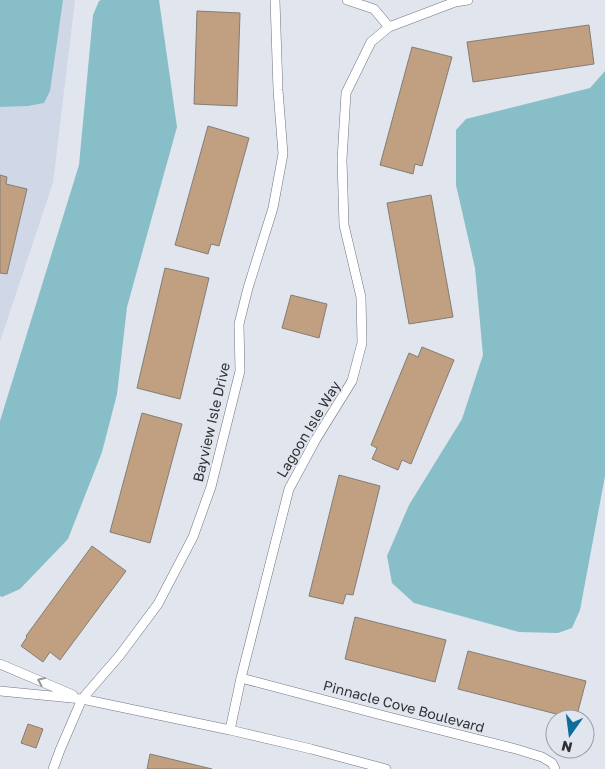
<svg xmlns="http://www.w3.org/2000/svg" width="605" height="769" font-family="'Golos Text',sans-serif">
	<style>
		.built { fill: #d0d8e8 }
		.water { fill: #88bec7 }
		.building { fill: #c0a080; stroke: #847d76 }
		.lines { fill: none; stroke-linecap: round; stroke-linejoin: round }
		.service-casing { stroke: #71757e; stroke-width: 10 }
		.service { stroke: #fff; stroke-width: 9 }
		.oneway { stroke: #98989a }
		.labels { text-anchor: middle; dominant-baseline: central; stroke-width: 4; stroke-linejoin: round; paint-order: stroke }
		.street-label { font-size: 14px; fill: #303135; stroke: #e0e5ee }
	</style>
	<rect width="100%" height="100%" fill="#e0e5ee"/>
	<path class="built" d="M0,0H75L53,183L0,342Z"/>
	<path class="water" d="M0,0H63L50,91L44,103L28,106L0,107Z
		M101,0H159L177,127L127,307L117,394L102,452L68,539L20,589L2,597L0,596V421L79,165L93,15L99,1Z
		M605,71V476L580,610L572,628L558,633L519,632L414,603L392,583L387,556L409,505L462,419L483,355L475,268L456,185V130L466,119L590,88Z"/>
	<path class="building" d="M197,11L240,13L237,106L194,104Z
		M589,25L594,64L473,82L467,42Z
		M412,47L452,57L422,166L415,164L413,174L380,165Z
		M208,126L249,138L219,246L211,244L208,254L175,245Z
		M0,175L7,177L6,184L27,189L7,274L0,273Z
		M431,195L453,317L409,324L387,203Z
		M165,268L209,278L180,399L137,388Z
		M291,295L327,304L319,338L282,328Z
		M422,347L454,360L411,464L402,460L398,470L372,459L377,448L371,445L409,353L418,357Z
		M142,413L182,424L150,543L110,532Z
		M339,475L380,486L353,595L346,594L343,604L309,596Z
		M92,546L126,571L60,660L50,652L43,662L21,646L27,637L26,636Z
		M355,617L446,640L435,682L345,659Z
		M468,651L586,681L576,719L458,689Z
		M28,724L43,729L36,748L21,743Z
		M150,754L212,769H147Z"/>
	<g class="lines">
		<g class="service-casing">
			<path id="service" d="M347,0L374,9L389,27
				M0,664L73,695
				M241,678L385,716L516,749L542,757L552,763L555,769
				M0,691L82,699L230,730L311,749L386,769
				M230,730L241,678L289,489L316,439L352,381L362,343L361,297L344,225L342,160L346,93L371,42L389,27L455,2L468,0
				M53,769L60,750L82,699L120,655L158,604L193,537L211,487L240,371L239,324L248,288L273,208L283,154L278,90L275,0"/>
		</g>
		<use href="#service" class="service"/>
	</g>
	<defs><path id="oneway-chevron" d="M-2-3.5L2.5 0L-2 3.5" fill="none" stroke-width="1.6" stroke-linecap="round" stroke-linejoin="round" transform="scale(1.25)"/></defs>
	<use class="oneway" href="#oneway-chevron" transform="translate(41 681) rotate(-157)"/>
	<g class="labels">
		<g class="street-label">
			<text transform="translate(211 422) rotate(-77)">Bayview Isle Drive</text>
			<text transform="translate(308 429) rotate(-59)">Lagoon Isle Way</text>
			<text transform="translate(404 706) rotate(15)">Pinnacle Cove Boulevard</text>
		</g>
	</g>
	<g transform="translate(570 734) rotate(194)"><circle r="24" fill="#e0e5ee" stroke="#9a9da4"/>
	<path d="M0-4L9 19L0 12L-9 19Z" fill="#0d6c9a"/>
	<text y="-8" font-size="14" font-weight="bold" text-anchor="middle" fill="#303135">N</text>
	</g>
</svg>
